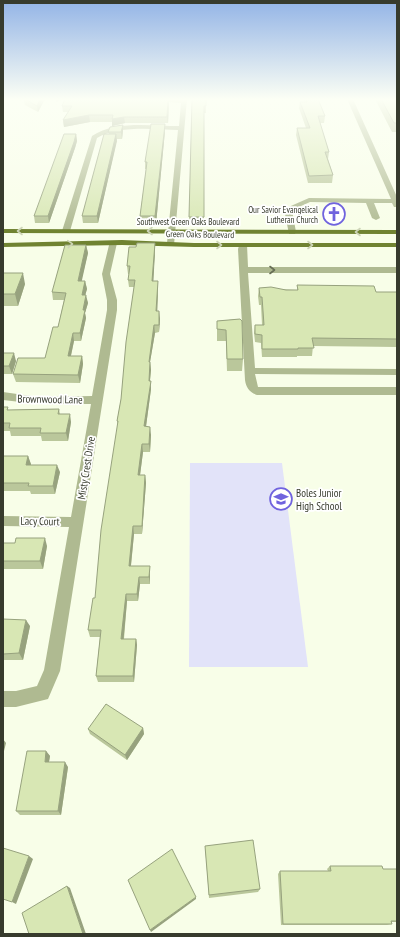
<svg xmlns="http://www.w3.org/2000/svg" width="400" height="937" font-family="'PT Sans Narrow',sans-serif">
	<style>
		.green { fill: #e2e3f9 }
		.lines { fill: none; stroke-linecap: round; stroke-linejoin: round }
		.minor { fill: #afba91; fill-rule: evenodd }
		.major { fill: #708331; fill-rule: evenodd }
		.wall { fill: #bac79b }
		.shaded-wall { fill: #97a27e }
		.building { fill: #d8e7b4; stroke: #97a27e }
		.oneway { stroke: #cdd4b7 }
		.oneway2 { stroke: #676e55 }
		.labels { text-anchor: middle; dominant-baseline: central; stroke-width: 3.5; stroke-linejoin: round; paint-order: stroke }
		.far-poi-label { font-size: 9px; fill: #373b2d; stroke: #fff; text-anchor: end }
		.far-street-label { font-size: 9px; fill: #373b2d; stroke: #fff }
		.street-label { font-size: 11px; fill: #373b2d; stroke: #fff }
		.poi-label { font-size: 11px; fill: #373b2d; stroke: #fff; text-anchor: start }
	</style>
	<rect width="100%" height="100%" fill="#f8fee8"/>
	<path class="green" d="M190,463H282L308,667H189Z"/>
	<g class="lines">
		<path class="minor" d="M54,99H60V100L57,102Z
			M133,99H187L174,245H171L167,243L178,130C155,129 117,125 97,138L70,231L66,233L62,231L92,136C115,120 152,126 179,126L181,103Z
			M347,99H353L397,197V207H394L392,203H374L380,218L376,220L372,218L366,203L310,202L292,210L296,232L295,234H289L284,209L309,198L391,199Z
			M110,241H116L117,243L110,274L117,300V310L60,671L48,699L16,707H3V691H16L37,686L44,670L69,527L3,526V516L71,517L91,404H38L3,400V392L38,397L92,396L107,310V300L102,274Z
			M240,243H246L247,245L248,267H397V273H248L255,368L397,369V375L255,374L258,387H397V395H257C249,392 246,387 245,380L238,249Z"/>
		<path class="major" d="M3,229L397,230V234L3,233Z
			M122,240L194,243H397V247H194L122,245L3,247V243Z"/>
	</g>
	<path class="wall" d="M23,99H45L38,112L25,105Z
		M192,99H208V100H206V113H204V224H189Z
		M304,99H318L325,116L324,123H320L329,152L328,159L333,175L332,183H308L296,135L297,128H306L299,108L300,102H305Z
		M375,99H397V134L396,132H392Z
		M169,103L168,123H125L112,126V122H90L64,127L63,120L68,112H63L62,106Z
		M123,125V131L122,139H117L98,223H83L82,216L109,134L108,132Z
		M165,131L156,224H141L140,216L146,169H145V162Z
		M76,134L77,141L75,148L49,223H35L34,216Z
		M155,243V251L153,281L158,289L157,311L160,319L159,332L155,333L150,362L151,370L150,381H151V389L146,426L151,435L150,452H143L140,475H145L146,483L142,534H134L131,566L150,574V584H140L138,601H127L124,639H136L137,645L134,682H98L96,676L100,637H90L88,630L95,598L118,425L117,421L121,399L134,287H129L128,280L129,274H128L127,266L136,247Z
		M86,245L88,253L81,281H85L87,289L85,295L88,303L85,313L86,318L81,341H74L71,356H82L83,364L80,383L16,382L13,374L45,358L58,327L64,300H53L52,292Z
		M3,273L25,284L18,306H3Z
		M297,285L376,292H397V347L313,346L312,356H297V357H262L261,343L255,342L254,333L255,325H262L261,305H259L258,296L259,288L297,290Z
		M240,319L243,359L242,371H227L226,341H217V321Z
		M3,353L16,361L12,374H3Z
		M3,407L9,410L59,409L60,414L71,422L68,441H42L41,436H11L10,431H3Z
		M3,456H28L31,465L60,472L55,494H31L30,491H3Z
		M3,543L47,546L43,569H3Z
		M3,619L30,626L23,660H3Z
		M143,728L144,734L127,760L90,734L88,729Z
		M46,751L50,756L49,762L68,767L61,815H20L16,811Z
		M205,846L260,889L258,892L209,898Z
		M330,866L383,869H397V922H392V924L387,925H281L278,874L280,871H328L327,869Z"/>
	<path class="shaded-wall" d="M40,99H45L38,112L37,106Z
		M168,99L169,103L168,123L167,117Z
		M89,115L90,122L64,127L63,120Z
		M124,117L125,123L112,126V119Z
		M165,124V131L156,224L155,216Z
		M123,125V131L122,139L121,132Z
		M76,134L77,141L75,148L49,223L48,216Z
		M116,134L117,141L98,223L97,216Z
		M155,243V251L153,289L152,281Z
		M86,245L88,253L80,289L78,281Z
		M23,273L25,284L18,306L15,294Z
		M85,281L87,289L83,303L82,295Z
		M158,281V289L157,319L156,311Z
		M86,295L88,303L85,313L86,318L81,341L80,333L83,310Z
		M159,311L160,319L159,332Z
		M154,325L155,333L150,362L151,370L149,389V362Z
		M73,333L74,341L69,364L68,356Z
		M14,353L16,361L12,374L9,366Z
		M82,356L83,364L80,383L78,375Z
		M151,381V389L145,434L144,426Z
		M70,414L71,422L68,441L66,433Z
		M150,427L151,435L150,452L149,444Z
		M142,444L143,452L139,483L138,475Z
		M28,456L31,464L29,472L26,465Z
		M57,465L60,472L55,494L53,486Z
		M145,475L146,483L142,534V526Z
		M133,526L134,534L130,574L129,566Z
		M45,538L47,546L43,569L40,561Z
		M150,566V584L149,577Z
		M139,577L140,584L138,601L137,594Z
		M126,594L127,601L123,645L121,639Z
		M26,620L30,626L23,660L19,653Z
		M136,639L137,645L134,682L133,676Z
		M143,728L144,734L127,760L125,755Z
		M3,739L6,743L3,755Z
		M46,751L50,756L48,767L45,762Z
		M65,762L68,767L61,815L58,811Z
		M29,856L33,859L16,904L12,902Z
		M67,886L70,888L86,934H83Z
		M196,897V899L151,932L150,930Z"/>
	<path class="building" d="M25,99H40L37,106Z
		M65,99H168L167,117H124L112,119L113,115H89L63,120L72,106H62Z
		M192,99H206V106H204V217H189Z
		M306,99H318L325,116H318L329,152H325L333,175L309,176L297,128H310L300,102H307Z
		M381,99H397V123H394Z
		M151,124H165L155,216H140L147,162H145Z
		M123,125L121,132H108L110,127Z
		M64,134H76L74,142L48,216H34Z
		M104,134H116L97,216H82Z
		M137,243H155L152,281H158L156,311H159V325H154L149,362H150L149,381H151L144,426L150,427L149,444H142L138,475H145L142,526H133L129,566H150L149,577H139L137,594H126L121,639H136L133,676H96L101,630H88L93,598H95L101,530L118,421H117L121,399L126,342L135,280H128L130,266H127L129,247H136Z
		M65,245H86L78,281H85L82,295H86L83,310H85L80,333H73L68,356H82L78,375L13,374L18,358H45L53,327H58L66,293L52,292Z
		M3,273H23L15,294H3Z
		M297,285L374,286L376,292H397V339L312,338L314,348H298V349H262V335L255,334V325H264L262,297H260L259,288L271,287L286,290H298Z
		M240,319L242,321L243,359H227L226,330L217,329V321Z
		M3,353H14L9,366H3Z
		M3,407H8L7,410L59,409L58,414H70L66,433H40L41,428H9L10,423H3Z
		M3,456H28L26,465H57L53,486H28L29,483H3Z
		M16,538H45L40,561H3V543H15Z
		M3,619L26,620L19,653L3,654Z
		M106,704L143,728L125,755L88,729Z
		M27,751H46L45,762H65L58,811H16Z
		M253,840L260,889L209,895L205,846Z
		M3,848L29,856L12,902L3,899Z
		M172,849L196,897L150,930L128,880Z
		M330,866H382L383,869H397V921H391L392,924H283L280,871H331Z
		M67,886L83,934H29L22,913Z"/>
	<defs><path id="oneway-chevron" d="M-2-3.5L2.5 0L-2 3.5" fill="none" stroke-width="1.6" stroke-linecap="round" stroke-linejoin="round"/></defs>
	<g class="oneway">
		<use href="#oneway-chevron" transform="translate(20 231) rotate(-180)"/>
		<use href="#oneway-chevron" transform="translate(150 231) rotate(-180)"/>
		<use href="#oneway-chevron" transform="translate(358 232) rotate(-180)"/>
		<use href="#oneway-chevron" transform="translate(70 244) rotate(-4)"/>
		<use href="#oneway-chevron" transform="translate(219 245)"/>
		<use href="#oneway-chevron" transform="translate(310 245)"/>
	</g>
	<use class="oneway2" href="#oneway-chevron" transform="translate(272 270)"/>
	<linearGradient id="sky" x2="0" y2="1"><stop stop-color="#93b4e6"/><stop offset="0.43" stop-color="#fcfff5"/><stop offset="1" stop-color="#fcfff5" stop-opacity="0"/></linearGradient>
	<rect width="400" height="231" fill="url(#sky)"/>
	<defs>
		<g id="church-ring" transform="scale(1.15)"><circle r="9.5" fill="#fff" stroke="#7063de" stroke-width="1.5"/><path d="M-1.2-6h2.4v3.5h3.3v2.4h-3.3V6h-2.4V-.1h-3.3v-2.4h3.3Z" fill="#7063de"/></g>
		<g id="school-ring" transform="scale(1.15)"><circle r="9.5" fill="#fff" stroke="#7063de" stroke-width="1.5"/><path d="M0-5L7-2L0 1L-7-2ZM-4 1L0 2.5L4 1V4Q0 6-4 4Z" fill="#7063de"/></g>
	</defs>
	<g fill-rule="evenodd">
		<use href="#church-ring" x="334" y="214"/>
		<use href="#school-ring" x="281" y="499"/>
	</g>
	<g class="labels">
		<g class="far-poi-label">
			<text x="318" y="209">Our Savior Evangelical<tspan x="318" dy="10">Lutheran Church</tspan></text>
		</g>
		<g class="far-street-label">
			<text x="188" y="221">Southwest Green Oaks Boulevard</text>
			<text transform="translate(200 234) rotate(1)">Green Oaks Boulevard</text>
		</g>
		<g class="street-label">
			<text transform="translate(50 399) rotate(1)">Brownwood Lane</text>
			<text transform="translate(86 468) rotate(-81)">Misty Crest Drive</text>
			<text transform="translate(40 521) rotate(1)">Lacy Court</text>
		</g>
		<g class="poi-label">
			<text x="296" y="493">Boles Junior<tspan x="296" dy="13">High School</tspan></text>
		</g>
	</g>
	<rect width="400" height="937" fill="none" stroke="#373b2d" stroke-width="8"/>
</svg>
